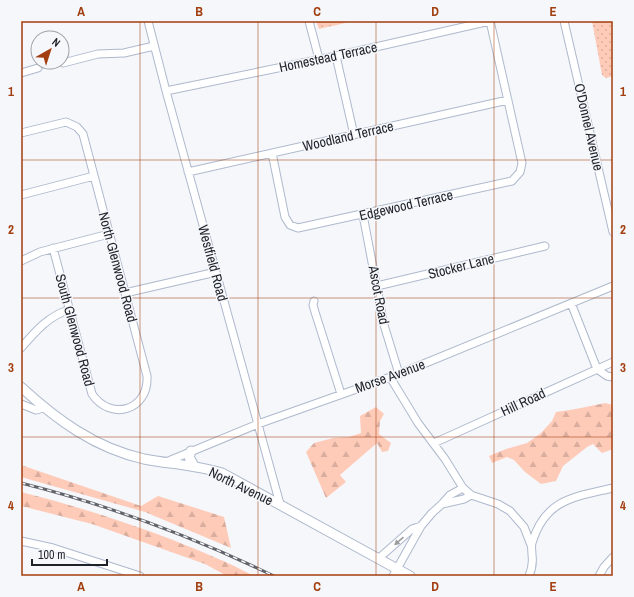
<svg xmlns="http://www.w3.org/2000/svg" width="634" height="597" font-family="'Archivo Narrow',sans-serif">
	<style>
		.forest { fill: url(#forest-firs) }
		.park { fill: url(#park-dots) }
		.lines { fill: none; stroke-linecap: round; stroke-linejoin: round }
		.minor-casing { stroke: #aeb9cc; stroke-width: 9 }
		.major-casing { stroke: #aeb9cc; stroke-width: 11 }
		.minor { stroke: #fff; stroke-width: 7 }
		.major { stroke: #fff; stroke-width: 9 }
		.rail-casing { stroke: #606369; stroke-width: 3 }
		.rail { stroke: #f5f7fb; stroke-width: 1.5; stroke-dasharray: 4.5; stroke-linecap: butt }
		.oneway { fill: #9a9c9f }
		.grid { fill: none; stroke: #a23e0f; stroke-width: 1; stroke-opacity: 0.55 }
		.labels { text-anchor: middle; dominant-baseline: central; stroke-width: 3; stroke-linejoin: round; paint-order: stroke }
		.street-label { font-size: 14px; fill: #1e2229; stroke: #f5f7fb }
		.neatline { fill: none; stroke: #a23e0f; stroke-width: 1.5 }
		.grid-label { font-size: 13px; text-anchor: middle; font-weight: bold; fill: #a23e0f }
	</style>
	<defs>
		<pattern id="forest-firs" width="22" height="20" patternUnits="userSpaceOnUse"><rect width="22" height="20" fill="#ffcbb9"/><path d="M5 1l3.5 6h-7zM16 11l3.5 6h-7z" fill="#daae9f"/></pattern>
		<pattern id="park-dots" width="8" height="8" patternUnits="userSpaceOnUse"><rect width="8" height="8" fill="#ffcbb9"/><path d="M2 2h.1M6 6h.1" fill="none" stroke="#daae9f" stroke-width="1.8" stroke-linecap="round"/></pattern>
	</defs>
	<rect width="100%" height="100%" fill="#f5f7fb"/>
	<path class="forest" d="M605,403L613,405V449L602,453L593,444L587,447L563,466L556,481L541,484L525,472L514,460L507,457L492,463L489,456L506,449L527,443L541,433L552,421L556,412C573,410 589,406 605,403Z
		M376,407L384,414L380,421L379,434L391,443L388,451L382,452L377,443L340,475L346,482L326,498L306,452L314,443L333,438L349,437L361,433L360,416Z
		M21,465L141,506L158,496L224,517L231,548L145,512L21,477Z
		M21,492C73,505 123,521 173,540C200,551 228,562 254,576H227L205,564L92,524L21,506Z"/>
	<path class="park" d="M316,21H354L319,29Z
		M592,21H613V76L606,78L602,75Z"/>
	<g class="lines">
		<g class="minor-casing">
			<path id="minor" d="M148,21L166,91L280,504
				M309,21L319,59
				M564,21L613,232
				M336,56L354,135
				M63,63L98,54L124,53L154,46
				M21,73L38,68
				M166,91L336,56L490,21
				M21,133L66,122L77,127L83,134L147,376C149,410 111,422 92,394L53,248
				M272,153L285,217L290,225L298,228L512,181L520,172L522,163L490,21
				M188,172L508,100
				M21,195L94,176
				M363,215L384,325L399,374
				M21,261L40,252L109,234
				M377,286L545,246
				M125,293L216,272
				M314,301L313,305L315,312L341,394
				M571,303L597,369L607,376L613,377
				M21,348C34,333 49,315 69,310
				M390,377L418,423L445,459L463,488L471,495L498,504L510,511L524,527L531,545
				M21,404L36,410L44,408
				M434,443L613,362
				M166,462L258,424L399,374L613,286
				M442,504L464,499L471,495
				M21,541L53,548L140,576
				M378,559L412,529L421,526
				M393,576L421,526L432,513L442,504L450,495L463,488
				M529,576C532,569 533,562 532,555C532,551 531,546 532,543C545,499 574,497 613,488
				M599,576L604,567L613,557"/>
		</g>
		<g class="major-casing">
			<path id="major" d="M21,387C57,420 95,448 144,459C170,464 196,465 222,473L410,576
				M191,451L189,457L194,466"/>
		</g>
		<use href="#minor" class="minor"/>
		<use href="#major" class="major"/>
		<g class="rail-casing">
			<path id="rail" d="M21,483C109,505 193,537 274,576"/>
		</g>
		<use href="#rail" class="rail"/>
	</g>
	<defs><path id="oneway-solid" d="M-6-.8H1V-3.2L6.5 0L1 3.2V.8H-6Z"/></defs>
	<use class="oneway" href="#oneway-solid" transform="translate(399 541) rotate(139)"/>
	<path class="grid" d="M140,21V576M258,21V576M376,21V576M494,21V576M21,160H613M21,298H613M21,437H613"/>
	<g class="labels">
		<g class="street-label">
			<text transform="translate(328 57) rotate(-12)">Homestead Terrace</text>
			<text transform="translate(589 127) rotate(77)">O'Donnel Avenue</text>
			<text transform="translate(348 136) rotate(-13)">Woodland Terrace</text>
			<text transform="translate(406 205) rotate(-13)">Edgewood Terrace</text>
			<text transform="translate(213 263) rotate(75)">Westfield Road</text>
			<text transform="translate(461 266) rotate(-14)">Stocker Lane</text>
			<text transform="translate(118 267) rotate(75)">North Glenwood Road</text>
			<text transform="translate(379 295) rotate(79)">Ascot Road</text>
			<text transform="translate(75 330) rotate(75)">South Glenwood Road</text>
			<text transform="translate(390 376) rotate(-20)">Morse Avenue</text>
			<text transform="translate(523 402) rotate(-25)">Hill Road</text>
			<text transform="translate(241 486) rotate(26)">North Avenue</text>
		</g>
	</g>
	<rect width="634" height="597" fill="none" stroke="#f5f7fb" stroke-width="44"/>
	<g transform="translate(50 50) rotate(39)"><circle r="19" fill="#f5f7fb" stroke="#9fa2a7"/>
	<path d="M0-3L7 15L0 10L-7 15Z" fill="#a23e0f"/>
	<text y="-6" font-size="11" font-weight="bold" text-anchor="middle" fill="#1e2229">N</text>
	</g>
	<path d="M32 559v6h75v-6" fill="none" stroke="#1e2229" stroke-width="2"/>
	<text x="38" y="559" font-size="12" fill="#1e2229" stroke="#f5f7fb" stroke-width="3" paint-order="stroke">100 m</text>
	<rect x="22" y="22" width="590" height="553" class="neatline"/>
	<g class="grid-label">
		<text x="81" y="16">A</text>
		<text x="199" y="16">B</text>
		<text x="317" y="16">C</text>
		<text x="435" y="16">D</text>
		<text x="553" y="16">E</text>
		<text x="11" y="96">1</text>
		<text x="623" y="96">1</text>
		<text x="11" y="234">2</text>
		<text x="623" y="234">2</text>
		<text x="11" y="372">3</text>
		<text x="623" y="372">3</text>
		<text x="11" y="510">4</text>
		<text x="623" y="510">4</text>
		<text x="81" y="591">A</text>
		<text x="199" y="591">B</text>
		<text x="317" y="591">C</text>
		<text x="435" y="591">D</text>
		<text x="553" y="591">E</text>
	</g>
</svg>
